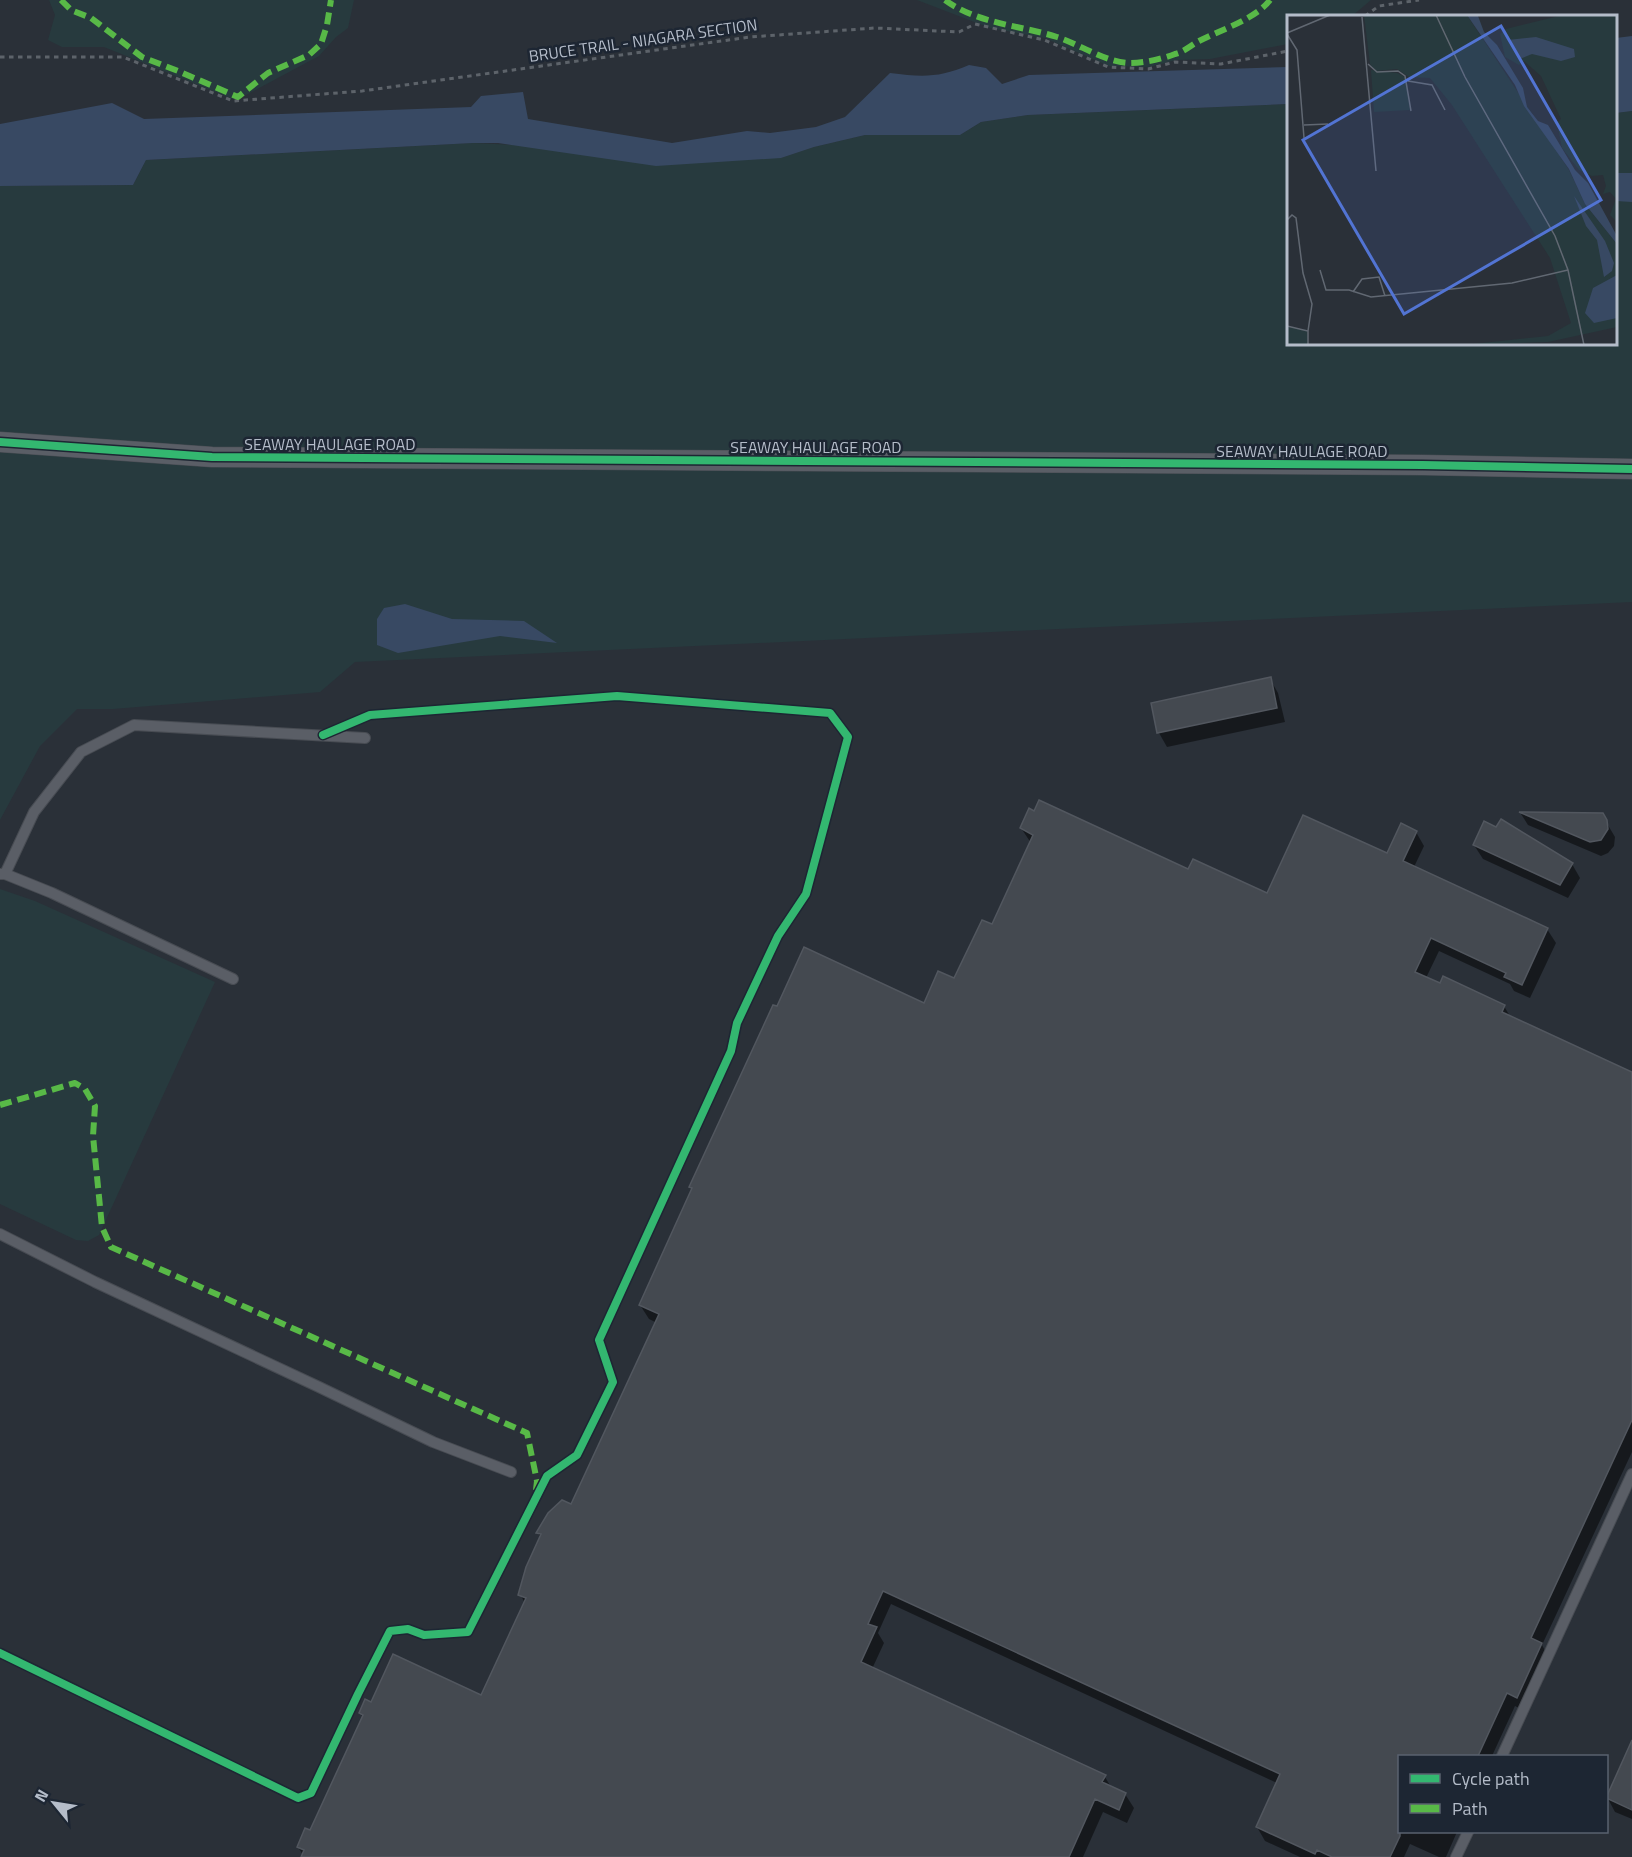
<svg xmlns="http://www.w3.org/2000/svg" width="1632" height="1857" font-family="'Titillium Web',sans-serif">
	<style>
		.green { fill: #273a3e }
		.water { fill: #384963 }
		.shadow { fill: #0007 }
		.building { fill: #444950; stroke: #52575f; stroke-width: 1.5 }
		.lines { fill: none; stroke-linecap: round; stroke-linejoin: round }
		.lane-casing { stroke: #484c53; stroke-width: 12 }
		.street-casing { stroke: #484c53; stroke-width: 21 }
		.path { stroke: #5d636a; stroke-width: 3; stroke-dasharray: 4.5 4.5; stroke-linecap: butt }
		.lane { stroke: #5a5e66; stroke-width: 10 }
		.street { stroke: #5a5e66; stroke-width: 20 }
		.quiet { stroke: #58b947; stroke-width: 6; stroke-dasharray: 12 6; stroke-linecap: butt }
		.cycleway-casing { stroke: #1d2633; stroke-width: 11 }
		.cycleway { stroke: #33b770; stroke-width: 8 }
		.labels { text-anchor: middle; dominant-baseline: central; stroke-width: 5; stroke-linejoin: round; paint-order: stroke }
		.street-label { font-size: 16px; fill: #b4bcc9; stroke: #1d2633 }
		.inset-road { fill: none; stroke: #616872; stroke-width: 1.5 }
		.view { fill: #5274d3; fill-opacity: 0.15; stroke: #5274d3; stroke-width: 3 }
		.inset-edge { fill: none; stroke: #b4bcc9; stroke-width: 3 }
	</style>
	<rect width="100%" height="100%" fill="#2a3038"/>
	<path class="green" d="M49,0H354L348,28L336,37L319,56L248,94L233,99L104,47H62L48,40L55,15Z
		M917,0H1371L1352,16H1288V44L1210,59L1176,60L1149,67L1109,66L1045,38L990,28Z
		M1287,104L1288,344H1616V113L1632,111V602L355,662L320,692L113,709H77L40,746L0,820V186L133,185L146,160L473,143L781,158L814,147L865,135H960L981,122L1028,115Z
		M0,889L35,901L215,982L99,1235L88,1241L76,1240L0,1204Z"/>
	<path class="water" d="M1632,36V111L1616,113V38Z
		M969,65L986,68L1002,84L1029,75L1288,67V108L1287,104L1028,115L981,122L960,135H865L814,147L781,158L656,166L498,143H473L146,160L133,185L0,186V124L112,103L144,119L471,107L481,96L523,92L528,119L672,143L747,131L770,133L816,127L845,117L890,73C922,77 939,78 969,65Z
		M1616,173H1632V202L1616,201Z
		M405,604L452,619L524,621L557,643L500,636L398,653L377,645V619L384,608Z"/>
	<path class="shadow" d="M1270,679L1278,693L1285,722L1167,747L1159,733L1152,704Z
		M1521,814L1602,815L1615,837L1614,846L1608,853L1601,856L1528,825Z
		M1021,828L1189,871L1267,895L1387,855L1416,832L1424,846L1414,867L1547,929L1556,943L1530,998L1514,991L1510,984L1439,951L1426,978L1504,1006L1511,1018L1632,1074V1452L1542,1645L1549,1658L1525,1711L1515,1706L1492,1756H1400V1832H1457L1446,1857H1439L1410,1844L1404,1857H1300L1265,1841L1257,1827L1277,1783L891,1604L878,1633L884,1643L872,1669L1105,1777L1111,1787L1125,1794L1134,1808L1127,1823L1103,1812L1083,1857H302L303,1855L298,1847L311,1832L363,1718L360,1713L371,1703L482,1697L525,1603L520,1594L541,1538L538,1533L572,1506L657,1323L649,1319L640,1305L693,1191L690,1187L955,980L993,926L1031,843Z
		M1474,845L1572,864L1580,878L1568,898L1483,859Z
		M1632,1743V1819L1615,1812L1607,1797Z"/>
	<path class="building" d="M1271,677L1277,708L1157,733L1151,703Z
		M1039,800L1188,869L1193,859L1267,893L1303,815L1387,853L1401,823L1417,831L1403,861L1548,928L1522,985L1504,977L1506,973L1431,938L1415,972L1440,983L1443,976L1505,1005L1502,1012L1632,1072V1420L1531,1638L1542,1643L1517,1698L1507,1693L1478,1756H1400V1836L1390,1857H1332L1317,1850L1315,1854L1256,1827L1280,1774L883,1591L868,1624L877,1627L861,1662L1106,1775L1102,1782L1126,1793L1119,1810L1095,1799L1069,1857H301L304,1850L297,1847L305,1828L310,1830L363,1715L359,1713L365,1699L371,1702L393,1654L481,1695L526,1598L518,1595L526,1567L541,1534L536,1533L548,1513L562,1500L571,1504L659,1314L639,1305L692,1188L689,1187L773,1005L777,1006L804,947L924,1003L938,971L954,978L982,920L992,924L1033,835L1020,828L1029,808L1034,811Z
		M1519,812L1603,813L1607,820L1608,829L1601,840L1590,842Z
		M1501,819L1573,863L1560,885L1473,845L1484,821L1496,827Z
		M1632,1740V1810L1606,1798Z"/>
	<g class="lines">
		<g class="lane-casing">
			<path id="lane" d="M0,874H5L52,893L233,979
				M5,874L34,812L81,752L134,725L365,738
				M0,1234L95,1282L319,1387L433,1442L511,1472
				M1502,1756L1632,1474
				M1456,1857L1468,1832"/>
		</g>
		<g class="street-casing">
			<path id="street" d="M0,442L212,457L1423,465L1632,469"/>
		</g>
		<path class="path" d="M1365,16L1379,6L1419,0
			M0,57H123L233,101L362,91L750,37L875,28L959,32L975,24L1044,40L1108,67L1148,69L1175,62L1221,64L1288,51"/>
		<use href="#lane" class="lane"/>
		<use href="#street" class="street"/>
		<path class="quiet" d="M61,0L71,10L91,18L142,57L178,71L238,97L268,73L309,55L321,44L327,25L331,0
			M945,0C978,24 1019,25 1057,37C1079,44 1107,63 1130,63C1144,63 1162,59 1175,54C1184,52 1191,45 1199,41C1220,30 1256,19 1270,0
			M0,1105L75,1083L85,1089L95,1106L93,1136L102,1227L111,1247L527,1433L537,1481L536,1490"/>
		<g class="cycleway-casing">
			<path id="cycleway" d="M0,442L212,457L1423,465L1632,469
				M0,1653L298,1798L311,1793L358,1694L390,1631L408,1629L424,1635L468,1632L547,1476L577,1455L613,1382L599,1340L731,1051L737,1023L778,936L806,894L848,737L830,713L617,696L370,715L323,735"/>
		</g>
		<use href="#cycleway" class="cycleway"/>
	</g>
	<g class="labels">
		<g class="street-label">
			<text transform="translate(643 40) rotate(-8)">BRUCE TRAIL - NIAGARA SECTION</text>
			<text x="330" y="444">SEAWAY HAULAGE ROAD</text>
			<text x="816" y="447">SEAWAY HAULAGE ROAD</text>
			<text x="1302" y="451">SEAWAY HAULAGE ROAD</text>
		</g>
	</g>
	<g transform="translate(1287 15)">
		<rect width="330" height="330" fill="#2a3038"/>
		<path d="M77,0H180L282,155L298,189L330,229V312L261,327L177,330L261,321L284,308L263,243L165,90L143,63L122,62L110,54L88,56L83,49ZM276,0H330V207L323,200L329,184L323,177L316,179L319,171L316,160L305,161L292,155L275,133L270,108L274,104L254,61L237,46L232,50L218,42L213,19L219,14ZM84,55L110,58L118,62L123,95L87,97ZM0,312L20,315L22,330H0Z" fill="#273a3e"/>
		<path d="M180,0L191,1L197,17L210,30L236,73L240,92L251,106L261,110L288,155L301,168L330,221V229L298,189L282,154L237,91L228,70ZM249,22L287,34L288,42L274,46L245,39L233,44L221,25ZM287,181L318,226L327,248L325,256L317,262L310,225L299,211ZM330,260V303L307,308L298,298L306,273Z" fill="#384963"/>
		<path class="inset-road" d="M149,0L178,62L268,221L281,255L297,330M75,2L89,156M0,18L43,0M0,19L10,35L17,123M81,49L90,57L111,56L118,61L124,96M121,66L145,70L158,95M17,110L41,109M0,205L5,200L9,203L16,258L25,289L21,316M33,255L39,275H62L84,282L225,268L281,255M66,277L75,264L92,262L98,281M0,311L21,316V330"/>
		<path class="view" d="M214,11L314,185L117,299L16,125Z"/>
		<rect width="330" height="330" class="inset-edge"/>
	</g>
	<rect x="1398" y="1755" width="210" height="78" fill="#1d2633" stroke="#59626f" stroke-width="1.5"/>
	<rect x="1410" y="1774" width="30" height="9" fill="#33b770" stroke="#59626f" stroke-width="1.5"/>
	<text x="1452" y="1785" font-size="18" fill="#b4bcc9">Cycle path</text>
	<rect x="1410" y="1804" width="30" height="9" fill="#58b947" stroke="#59626f" stroke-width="1.5"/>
	<text x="1452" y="1815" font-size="18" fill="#b4bcc9">Path</text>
	<g transform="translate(54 1803) rotate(300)" stroke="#1d2633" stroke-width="4.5" paint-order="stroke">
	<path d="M0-4.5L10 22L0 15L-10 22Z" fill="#b4bcc9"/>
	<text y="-9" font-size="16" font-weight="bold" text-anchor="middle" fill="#b4bcc9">N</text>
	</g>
</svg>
